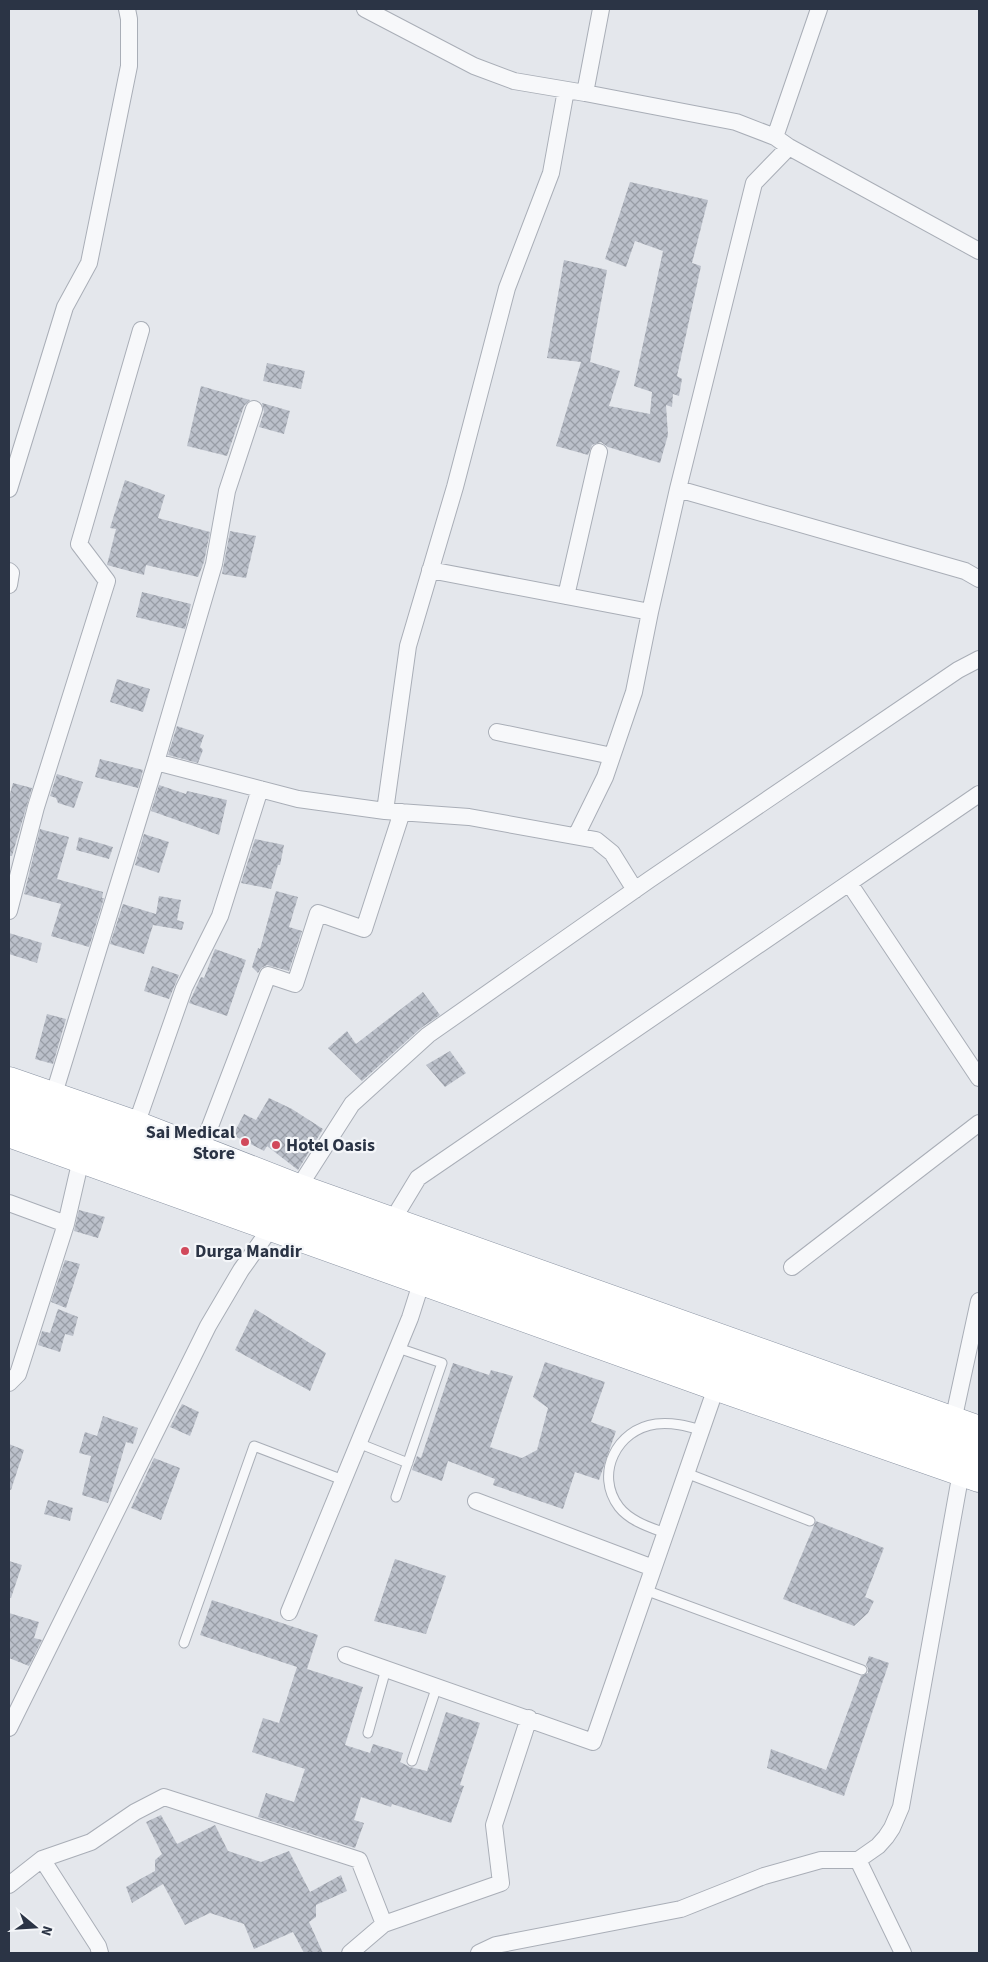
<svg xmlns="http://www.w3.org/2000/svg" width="988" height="1962" font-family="'Source Sans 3',sans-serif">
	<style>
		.building { fill: url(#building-cross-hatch) }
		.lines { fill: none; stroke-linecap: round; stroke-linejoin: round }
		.service-casing { stroke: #a9aeb7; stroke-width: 11 }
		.minor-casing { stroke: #a9aeb7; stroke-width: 18 }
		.trunk-casing { stroke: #8b94a3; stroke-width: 29 }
		.service { stroke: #f7f8fa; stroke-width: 9 }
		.minor { stroke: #f7f8fa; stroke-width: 16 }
		.trunk { stroke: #fff; stroke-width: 28 }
		.poi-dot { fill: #d1495b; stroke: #f4f6f9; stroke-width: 2 }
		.labels { text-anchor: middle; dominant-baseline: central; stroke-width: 4.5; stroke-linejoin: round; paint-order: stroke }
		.poi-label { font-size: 18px; font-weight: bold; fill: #2b3445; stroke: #f4f6f9; text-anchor: start }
	</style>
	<defs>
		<pattern id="building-cross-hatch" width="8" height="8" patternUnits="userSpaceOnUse" patternTransform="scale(1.25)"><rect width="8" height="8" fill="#bbc0ca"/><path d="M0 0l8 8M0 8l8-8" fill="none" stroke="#989da6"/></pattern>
	</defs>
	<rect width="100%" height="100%" fill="#e4e7ec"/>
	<path class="building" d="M630,182L708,200L692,263L701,266L677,376L682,379L679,396L673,394L672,407L666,405L668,435L660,463L608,447L601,442L592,445L588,455L556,446L581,362L547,358L564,260L607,270L590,362L620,371L609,406L650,414L652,392L634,386L663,251L635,241L626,267L605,259Z
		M267,363L305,371L301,389L263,381Z
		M201,386L250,400L244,406L227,456L187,446Z
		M262,403L290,411L284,434L259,427L264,412Z
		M125,480L165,495L158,518L210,532L204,562L198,577L146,565L144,575L107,565L116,529L110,528Z
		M230,531L256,536L246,578L222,574Z
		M142,592L191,604L185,629L136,617Z
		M117,679L150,689L143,712L110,702Z
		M177,726L204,735L200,747L203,750L198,763L168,755Z
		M100,759L143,770L138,788L95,777Z
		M57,774L83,782L74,808L58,803L56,798L50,796Z
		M13,783L32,788L12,856H9V797Z
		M159,785L186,794L187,791L227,800L219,835L151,811Z
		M40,829L69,837L57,879L103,892L102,898H104L89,947L51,936L61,904L24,894Z
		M144,834L169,842L159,873L135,865Z
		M79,837L113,847L109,859L76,850Z
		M255,839L284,845L280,865H278L271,889L241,883Z
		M276,891L298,897L289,927L302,931L289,971L267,965L261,968L258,973L252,967L258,948L260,949Z
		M159,896L181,900L177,920L184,922L182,930L153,925L144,954L110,944L123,904L156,914Z
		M9,933L42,943L37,963L9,954Z
		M215,949L246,960L227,1016L189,1003L201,977L204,978Z
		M152,966L179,975L169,999L144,991Z
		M423,992L440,1015L421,1028L362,1081L328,1048L347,1031L356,1044Z
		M47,1014L66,1019L53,1064L35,1059Z
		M450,1051L466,1073L445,1087L426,1065Z
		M269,1098L292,1109L323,1129L298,1170L267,1146L264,1151L233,1135L244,1114L256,1120Z
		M79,1210L105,1217L98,1238L74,1231Z
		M65,1260L80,1264L66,1308L51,1302Z
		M58,1309L78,1317L73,1336L65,1334L60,1352L38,1345L42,1331L50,1333Z
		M255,1309L326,1353L310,1391L235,1350Z
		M545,1362L605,1382L591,1422L616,1431L599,1480L575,1472L563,1509L493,1485L495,1479L448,1461L442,1481L412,1470L417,1456L421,1458L453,1363L489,1375L491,1370L513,1376L490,1447L522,1458L537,1450L548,1408L533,1397Z
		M182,1404L199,1412L190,1436L170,1427Z
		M103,1416L138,1428L133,1444L126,1442L108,1503L82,1495L91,1456L79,1453L85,1432L97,1436Z
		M9,1444L24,1450L11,1490L9,1489Z
		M154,1458L180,1468L161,1520L131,1508Z
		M48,1500L73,1508L70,1521L44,1514Z
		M816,1521L884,1548L865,1597L874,1601L868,1613L854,1626L783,1599Z
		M395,1559L446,1576L426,1634L374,1621Z
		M9,1561L22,1565L11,1598H9Z
		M212,1600L318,1635L307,1669L363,1687L345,1745L370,1753L373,1744L403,1753L400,1762L410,1767L427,1771L446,1712L480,1723L460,1785L464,1786L451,1823L392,1804L391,1807L361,1797L354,1820L364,1823L355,1848L258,1817L266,1793L294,1802L305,1769L252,1752L263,1718L279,1723L297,1667L200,1635Z
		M9,1613L39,1622L34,1638L42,1640L29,1666L9,1658Z
		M869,1656L889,1663L844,1796L767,1768L771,1749L826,1770L861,1676L868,1673V1668L866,1665Z
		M161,1815L177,1844L215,1825L228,1851L261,1862L289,1851L310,1892L341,1875L347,1891L316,1905V1917L309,1922L323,1953H304L293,1932L254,1949L244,1924L210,1913L185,1925L163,1884L132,1903L126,1887L155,1871V1860L162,1854L146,1822Z"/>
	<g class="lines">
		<g class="service-casing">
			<path id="service" d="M358,1443L408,1463
				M686,1473L810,1521
				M396,1497L442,1363L398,1348
				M665,1533C649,1527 630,1521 619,1507C594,1474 617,1429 656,1424C672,1422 687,1426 701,1430
				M645,1590L862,1670
				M184,1643L254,1446L343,1480
				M368,1733L386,1669
				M412,1761L437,1686"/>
		</g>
		<g class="minor-casing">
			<path id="minor" d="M365,9L474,66L514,81L585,93L736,122L775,137L789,147L979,251
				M585,93L601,9
				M775,137L819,9
				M9,489L65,307L89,263L129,66V19L127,9
				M678,489L965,571L979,579
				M430,570L650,612L634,692L605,777L576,836
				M9,571L11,573L9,585
				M566,596L599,452
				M650,612L678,489L754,183L789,147
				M497,732L612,756
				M156,762L214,564L227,491L254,409
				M385,811L408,646L455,487L507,288L551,173L566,90
				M849,883L979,1078
				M9,911L36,807L107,581L79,544L141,330
				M53,1097L156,762L298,799L385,811L469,817L596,840L612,853L635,890
				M136,1125L184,988L220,916L260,789
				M201,1150L268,975L295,984L318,913L364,929L402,812
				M295,1193L352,1104L428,1035L649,880L958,670L979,659
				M9,1203L66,1224
				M390,1228L392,1221L418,1178L979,794
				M792,1267L979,1123
				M9,1383L18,1374L66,1224L81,1159
				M953,1421L979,1301
				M476,1501L653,1568
				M289,1612L410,1318L424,1274
				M346,1655L593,1742L719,1379
				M9,1728L208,1326L241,1270L275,1222
				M42,1859L98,1946L100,1953
				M858,1860L903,1953
				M9,1885L42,1859L91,1842L135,1812L164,1797L359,1860L384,1924
				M350,1953L384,1924L501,1883L494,1825L529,1718
				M479,1953L496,1945L681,1909L764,1876L821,1860H858L878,1846L886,1837L892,1828L901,1807L961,1472"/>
		</g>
		<g class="trunk-casing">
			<path id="trunk" d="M9,1081L136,1125L298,1188L979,1430
				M9,1107L385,1244L979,1452
				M9,1133L715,1386L979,1478"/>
		</g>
		<use href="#service" class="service"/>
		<use href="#minor" class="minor"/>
		<use href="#trunk" class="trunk"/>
	</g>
	<g class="poi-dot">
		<circle cx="245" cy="1142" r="5"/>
		<circle cx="276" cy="1145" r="5"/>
		<circle cx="185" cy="1251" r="5"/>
	</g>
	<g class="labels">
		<g class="poi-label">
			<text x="235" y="1132" text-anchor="end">Sai Medical<tspan x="235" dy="21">Store</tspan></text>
			<text x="286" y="1145">Hotel Oasis</text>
			<text x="195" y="1251">Durga Mandir</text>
		</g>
	</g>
	<rect width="988" height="1962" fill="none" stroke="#2b3445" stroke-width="20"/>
	<g transform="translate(35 1927) rotate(108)" stroke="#f4f6f9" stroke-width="4" paint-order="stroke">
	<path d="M0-4L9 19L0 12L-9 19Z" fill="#2b3445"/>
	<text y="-8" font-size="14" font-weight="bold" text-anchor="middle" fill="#2b3445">N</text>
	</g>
</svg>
